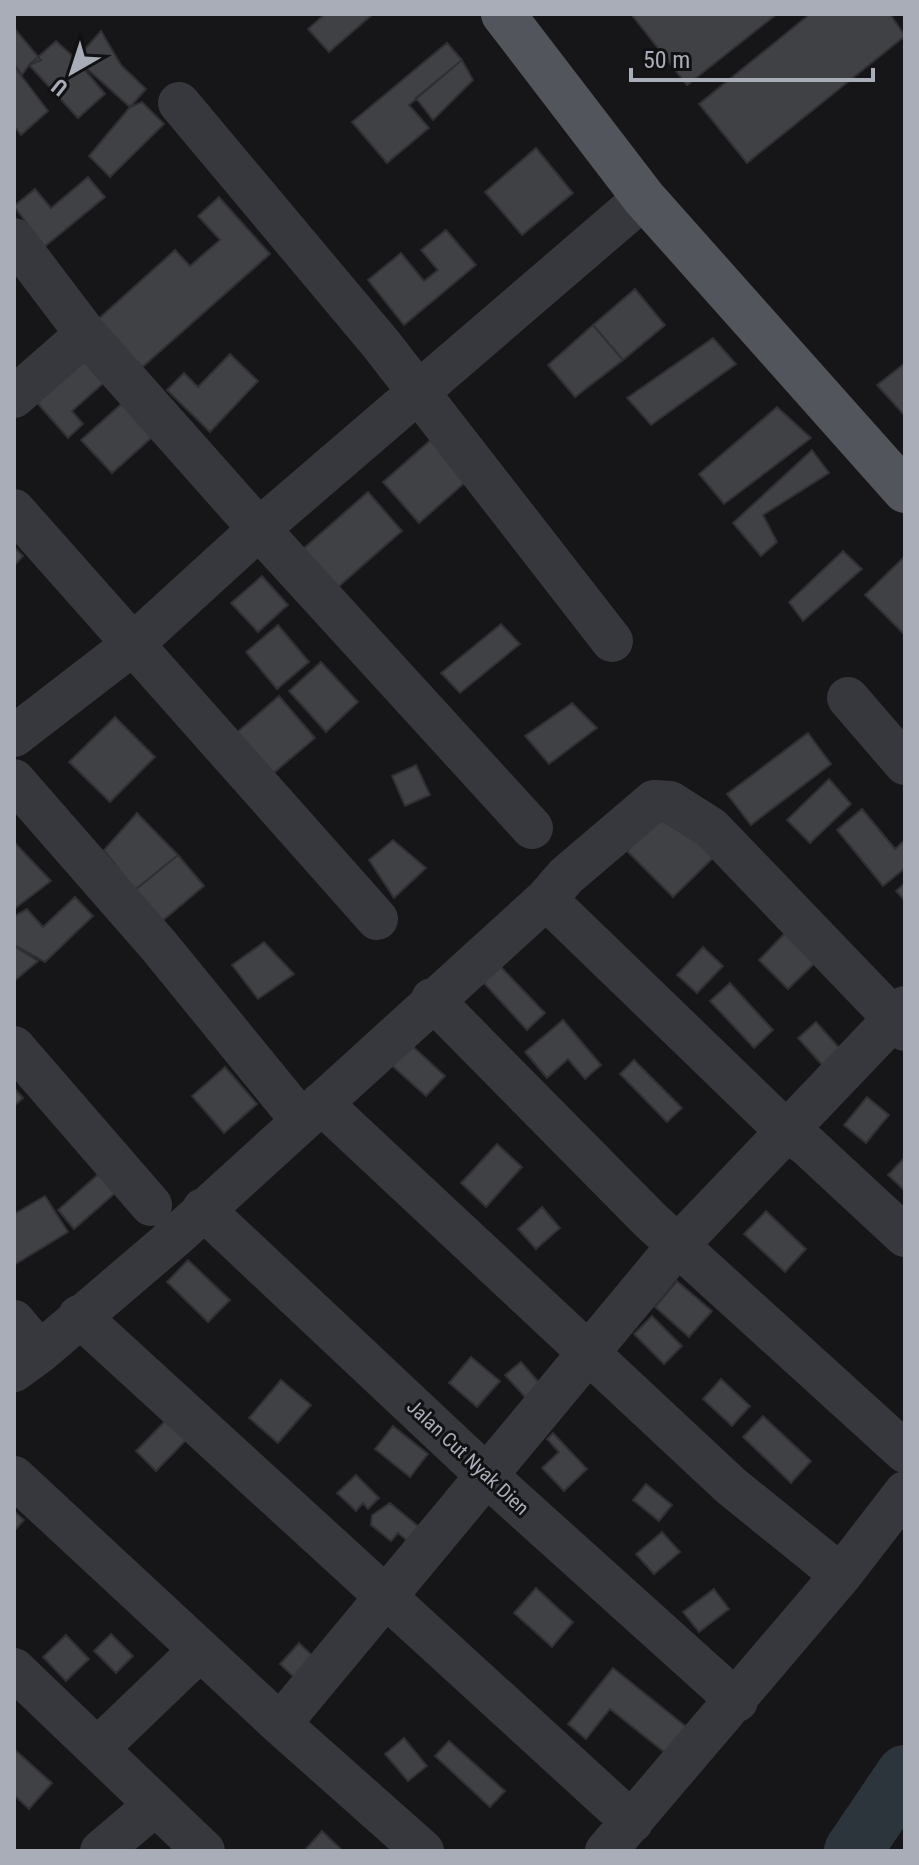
<svg xmlns="http://www.w3.org/2000/svg" width="919" height="1865" font-family="'Roboto Condensed',sans-serif">
	<style>
		.lines { fill: none; stroke-linecap: round; stroke-linejoin: round }
		.river { stroke: #2c353c; stroke-width: 58 }
		.building { fill: #404145; stroke: #303034; stroke-width: 2 }
		.minor { stroke: #37383d; stroke-width: 42 }
		.major { stroke: #53555c; stroke-width: 44 }
		.labels { text-anchor: middle; dominant-baseline: central; stroke-width: 6; stroke-linejoin: round; paint-order: stroke }
		.street-label { font-size: 20px; fill: #a8adb8; stroke: #111113 }
	</style>
	<rect width="100%" height="100%" fill="#161618"/>
	<g class="lines">
		<path class="river" d="M853,1851L905,1774"/>
	</g>
	<path class="building" d="M325,14H373L329,52L308,29Z
		M631,14H777L687,85Z
		M810,14H890L905,36L747,163L699,104Z
		M14,28L41,60L29,65L22,75L14,64Z
		M101,31L121,65L146,89L130,107L76,59Z
		M56,41L76,59L105,94L78,118L29,65Z
		M447,43L462,60L409,105L429,128L387,163L352,122Z
		M462,60L473,80L433,120L416,98Z
		M14,66L48,111L21,135L14,126Z
		M142,102L164,124L110,177L89,156L130,107Z
		M536,148L573,193L522,235L485,192Z
		M88,177L105,197L44,247L14,206L35,189L51,208Z
		M219,197L270,254L139,370L96,321L175,250L190,266L220,240L198,216Z
		M446,230L476,265L404,325L368,280L401,253L424,281L438,270L421,250Z
		M635,289L665,325L623,360L593,325Z
		M593,325L623,360L575,397L548,365Z
		M713,338L736,364L651,425L627,398Z
		M82,352L107,380L72,411L83,424L68,438L32,397Z
		M230,354L258,381L210,432L167,390L184,373L198,387Z
		M905,363V416L877,385Z
		M128,398L158,432L112,473L81,440Z
		M777,407L811,438L724,504L699,474Z
		M433,438L469,479L419,523L383,482Z
		M812,450L829,473L763,515L777,542L761,556L733,523Z
		M368,492L402,531L330,594L296,555Z
		M14,547L23,556L14,566Z
		M843,551L862,569L803,621L789,602Z
		M905,556V635L865,595Z
		M262,576L288,605L258,632L231,603Z
		M501,624L520,644L460,693L441,673Z
		M278,625L309,662L277,689L246,652Z
		M321,662L358,702L326,732L289,691Z
		M279,696L315,738L263,782L228,740Z
		M572,703L597,728L549,764L525,736Z
		M115,717L155,757L110,802L69,762Z
		M808,733L831,764L751,825L727,794Z
		M416,765L430,795L405,806L392,776Z
		M829,779L851,804L810,843L787,820Z
		M668,809L715,856L673,897L627,851Z
		M862,809L895,849L905,840V868L883,886L837,830Z
		M137,813L178,855L135,890L104,850Z
		M393,840L426,868L394,898L369,860Z
		M16,844L51,881L14,909V845Z
		M178,855L204,886L161,922L135,890Z
		M905,883V901L896,891Z
		M75,897L93,916L45,962L14,945V916L27,909L43,927Z
		M787,931L817,961L788,989L759,960Z
		M264,942L294,974L258,999L232,965Z
		M14,946L38,961L14,981Z
		M703,947L723,966L697,993L677,975Z
		M500,966L545,1013L527,1030L483,982Z
		M730,983L773,1030L754,1048L710,1001Z
		M563,1020L601,1065L585,1079L568,1059L547,1078L525,1052Z
		M816,1022L850,1060L832,1076L798,1038Z
		M408,1042L445,1076L426,1096L389,1063Z
		M634,1060L682,1108L667,1122L620,1074Z
		M225,1067L257,1104L224,1133L192,1096Z
		M14,1088L23,1098L14,1106Z
		M867,1097L889,1115L866,1143L844,1125Z
		M497,1144L522,1167L486,1207L461,1183Z
		M905,1157V1191L888,1175Z
		M103,1170L120,1189L74,1229L58,1210Z
		M45,1196L68,1232L14,1265V1214Z
		M542,1207L560,1228L536,1249L518,1229Z
		M766,1211L806,1249L785,1272L744,1234Z
		M188,1260L230,1300L208,1322L167,1282Z
		M677,1281L712,1311L689,1337L655,1307Z
		M652,1316L682,1346L664,1364L634,1334Z
		M471,1357L500,1381L477,1407L449,1383Z
		M521,1362L550,1395L535,1408L505,1375Z
		M721,1379L750,1406L732,1426L703,1399Z
		M281,1380L311,1405L278,1443L249,1418Z
		M763,1416L811,1461L791,1483L743,1437Z
		M169,1417L189,1437L156,1471L136,1451Z
		M393,1426L428,1454L410,1477L375,1449Z
		M553,1433L587,1469L564,1491L542,1468L559,1452L547,1439Z
		M356,1475L379,1498L368,1509L363,1503L356,1511L337,1493Z
		M646,1484L672,1505L659,1521L633,1500Z
		M390,1503L424,1531L412,1545L398,1533L391,1541L371,1525L372,1515Z
		M14,1511L24,1520L14,1531Z
		M662,1532L680,1552L654,1574L636,1554Z
		M536,1588L573,1622L552,1647L514,1613Z
		M714,1589L729,1609L699,1632L683,1612Z
		M111,1634L133,1656L116,1673L94,1651Z
		M66,1635L89,1659L66,1681L43,1657Z
		M299,1643L317,1660L298,1681L280,1664Z
		M613,1668L694,1733L673,1759L610,1709L586,1739L568,1724Z
		M404,1738L427,1766L408,1781L385,1754Z
		M449,1741L505,1791L490,1807L435,1756Z
		M14,1749L52,1783L29,1809L14,1795Z
		M322,1831L343,1851H304Z"/>
	<g class="lines">
		<path class="minor" d="M179,103L381,344L612,641
			M14,239L86,334L259,529L132,645L14,736
			M14,397L86,334
			M14,510L377,919
			M848,698L905,764
			M14,780L159,946L301,1120
			M532,828L259,529L644,198
			M546,899L786,1131L807,1145L905,1236
			M432,999L651,1221L905,1452
			M14,1047L151,1205
			M321,1103L731,1486L841,1575L905,1492
			M203,1209L486,1475L737,1701
			M79,1316L632,1822
			M14,1321L40,1352L14,1371
			M40,1352L177,1235L546,899L566,876L654,801L670,802L711,828L905,1030
			M14,1477L280,1724L423,1851
			M14,1669L204,1851
			M280,1724L678,1245L905,1007
			M98,1748L200,1650
			M101,1851L154,1806
			M606,1851L841,1575"/>
		<path class="major" d="M503,14L644,198L905,491"/>
	</g>
	<g class="labels">
		<g class="street-label">
			<text transform="translate(468 1457) rotate(43)">Jalan Cut Nyak Dien</text>
		</g>
	</g>
	<rect width="919" height="1865" fill="none" stroke="#a8adb8" stroke-width="32"/>
	<g transform="translate(72 72) rotate(219)" stroke="#111113" stroke-width="6" paint-order="stroke">
	<path d="M0-6L14 30L0 20L-14 30Z" fill="#a8adb8"/>
	<text y="-12" font-size="22" font-weight="bold" text-anchor="middle" fill="#a8adb8">U</text>
	</g>
	<path d="M631 68v12h242v-12" fill="none" stroke="#a8adb8" stroke-width="4"/>
	<text x="643" y="68" font-size="24" fill="#a8adb8" stroke="#111113" stroke-width="6" paint-order="stroke">50 m</text>
</svg>
